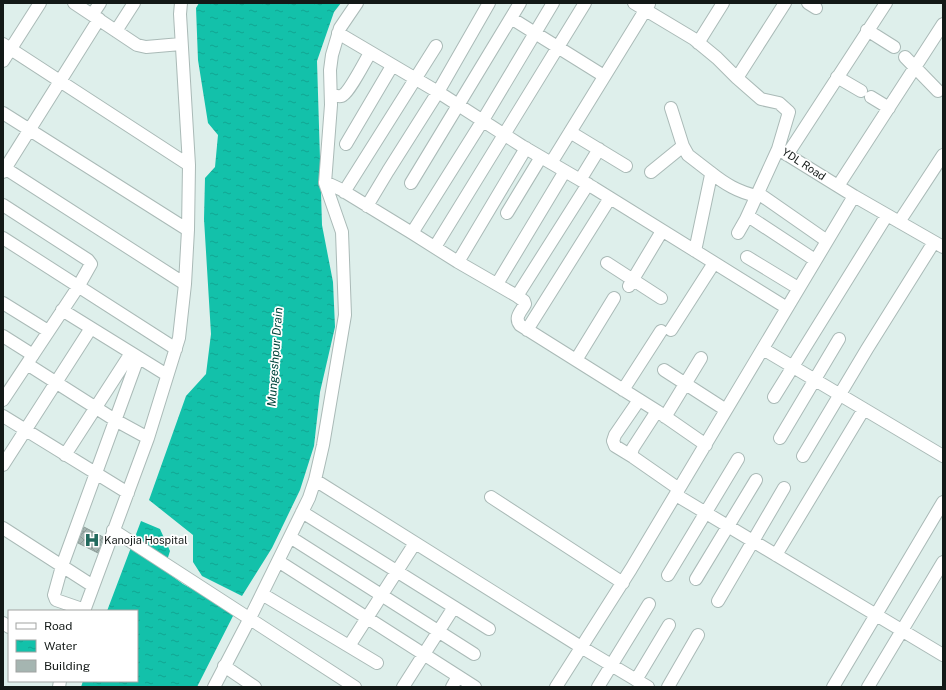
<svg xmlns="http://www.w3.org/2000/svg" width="946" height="690" font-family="'Public Sans',sans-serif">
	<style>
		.water { fill: url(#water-ripples) }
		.building { fill: url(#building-cross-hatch); stroke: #8e9e9a }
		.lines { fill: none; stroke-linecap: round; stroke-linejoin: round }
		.minor-casing { stroke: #aabab7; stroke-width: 14 }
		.minor { stroke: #fff; stroke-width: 12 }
		.labels { text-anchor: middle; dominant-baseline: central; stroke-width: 3.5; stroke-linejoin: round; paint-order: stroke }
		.street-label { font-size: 11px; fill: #131917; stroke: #fff }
		.poi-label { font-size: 11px; fill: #131917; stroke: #fff; text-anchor: start }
		.water-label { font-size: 12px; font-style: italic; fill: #00453c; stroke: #fff }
	</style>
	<defs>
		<pattern id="water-ripples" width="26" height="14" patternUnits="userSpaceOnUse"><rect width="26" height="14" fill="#13c1aa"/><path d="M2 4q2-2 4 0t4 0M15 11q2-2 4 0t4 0" fill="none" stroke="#11a592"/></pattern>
		<pattern id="building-cross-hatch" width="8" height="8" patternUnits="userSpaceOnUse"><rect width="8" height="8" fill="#a5b5b1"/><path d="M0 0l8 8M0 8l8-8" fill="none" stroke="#8d9b98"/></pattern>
	</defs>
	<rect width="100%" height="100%" fill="#deefeb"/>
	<path class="water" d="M199,3H341L334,12L317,61L322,225L333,282L335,327L320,392L314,446L300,490L272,548L242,596L202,576L193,562V535L149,500L186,396L206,374L211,334L204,219L205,178L215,167L218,135L208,123L198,60L196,8Z
		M141,521L160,529L170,551L164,570L183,584L235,612L197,687H81L83,681H137V611H107Z"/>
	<path class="building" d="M84,527L103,537L98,553L78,543Z"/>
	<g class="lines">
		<g class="minor-casing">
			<path id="minor" d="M74,3L137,45L146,47L181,44
				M634,3L694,39L717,58L737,78L761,99L779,103L789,112L778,149L854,196L943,247
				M808,3L816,8
				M92,15L100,3
				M511,18L604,76
				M867,30L894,47
				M116,31L134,3
				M338,33L438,92L522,146L594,188L787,308
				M698,43L723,3
				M3,44L189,165
				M905,57L938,91
				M3,61L40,3
				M837,77L861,91
				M737,78L785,3
				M331,94C334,95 340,98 343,95C350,91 365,61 370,53
				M871,97L889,108
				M671,108L683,146L688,155L710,172L711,175L695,251
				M3,113L188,230
				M570,132L626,166
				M346,144L392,66
				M787,155L886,3
				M551,163L649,4
				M3,167L185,284
				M3,172L99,19
				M651,172L683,146
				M710,172C725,184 738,192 757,196
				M580,180L599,149
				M325,182L340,189L412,233L458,262L517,296L524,301L525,304C521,312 514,317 520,325L657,411L706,445
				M411,183L520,3
				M838,186L943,24
				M344,192L436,46
				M758,193L827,241
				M3,205L88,260L91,264L78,287L3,400
				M367,206L388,171L438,92L489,3
				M507,213L541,157
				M748,216L815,260
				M899,222L943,155
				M412,233L483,120L553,3
				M738,233L746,219L778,149
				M3,238L176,349
				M435,247L585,3
				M747,257L798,288
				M458,262L526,148
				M607,263L661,298
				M497,284L565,171
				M629,286L662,231
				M517,296L588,184
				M3,303L48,331
				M62,310L167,375
				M527,330L610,198
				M671,330L714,263
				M3,336L33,355
				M763,349L943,456
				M576,360L614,298
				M27,364L115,420L148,438
				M664,370L726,410
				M623,390L661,331
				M774,397L887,215
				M657,411L633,448L631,455L633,457L679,489
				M3,416L128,493
				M665,417L701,358
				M780,438L839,339
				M65,455L131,353
				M803,456L867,349L934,242
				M633,457L615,446L613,441L615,435L639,400
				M3,465L91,328
				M315,480L581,647L648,687
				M676,495L943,655
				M491,497L623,583
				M302,512L489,629
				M3,528L93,586
				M113,530L355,687
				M290,537L474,654
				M776,555L864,409
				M278,561L475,687
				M668,575L738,459
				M696,579L756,480
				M262,594L377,663
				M718,601L784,488
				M85,610L56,600L54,595L62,566L138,358
				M84,611L148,438L179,338L185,284L188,230L189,165L180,14L181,3
				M3,623L9,627
				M349,646L415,543
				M224,666L255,687
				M636,680L669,625
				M59,687L60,681
				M214,687L250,618L309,498L315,480L323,445L345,315L342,232L325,183L331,105L330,70L332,55L340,28L357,3
				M403,687L454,607
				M452,687L458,676
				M556,687L631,569L854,196
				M598,687L649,604
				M668,687L698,635
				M833,687L943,502
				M868,687L943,562"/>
		</g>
		<use href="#minor" class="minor"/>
	</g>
	<defs>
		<g id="hospital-bare" transform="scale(1.2)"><path d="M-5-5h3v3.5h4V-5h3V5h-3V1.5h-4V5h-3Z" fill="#236a5e" stroke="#fff" stroke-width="2.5" paint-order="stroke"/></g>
	</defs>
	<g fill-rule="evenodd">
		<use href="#hospital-bare" x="92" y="540"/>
	</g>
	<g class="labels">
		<g class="street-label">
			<text transform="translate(804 164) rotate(33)">YDL Road</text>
		</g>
		<g class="poi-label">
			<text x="104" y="540">Kanojia Hospital</text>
		</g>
		<g class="water-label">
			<text transform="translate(275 357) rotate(-86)">Mungeshpur Drain</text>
		</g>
	</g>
	<rect width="946" height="690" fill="none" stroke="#131917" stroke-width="8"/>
	<rect x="8" y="610" width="130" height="72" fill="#ffffff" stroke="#a1a3a2"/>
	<rect x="16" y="623" width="20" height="6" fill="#ffffff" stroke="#a1a3a2"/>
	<text x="44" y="630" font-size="12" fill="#131917">Road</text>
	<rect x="16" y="640" width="20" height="12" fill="url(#water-ripples)" stroke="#a1a3a2"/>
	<text x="44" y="650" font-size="12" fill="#131917">Water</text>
	<rect x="16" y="660" width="20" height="12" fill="#a5b5b1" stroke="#a1a3a2"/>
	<text x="44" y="670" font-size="12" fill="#131917">Building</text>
</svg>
